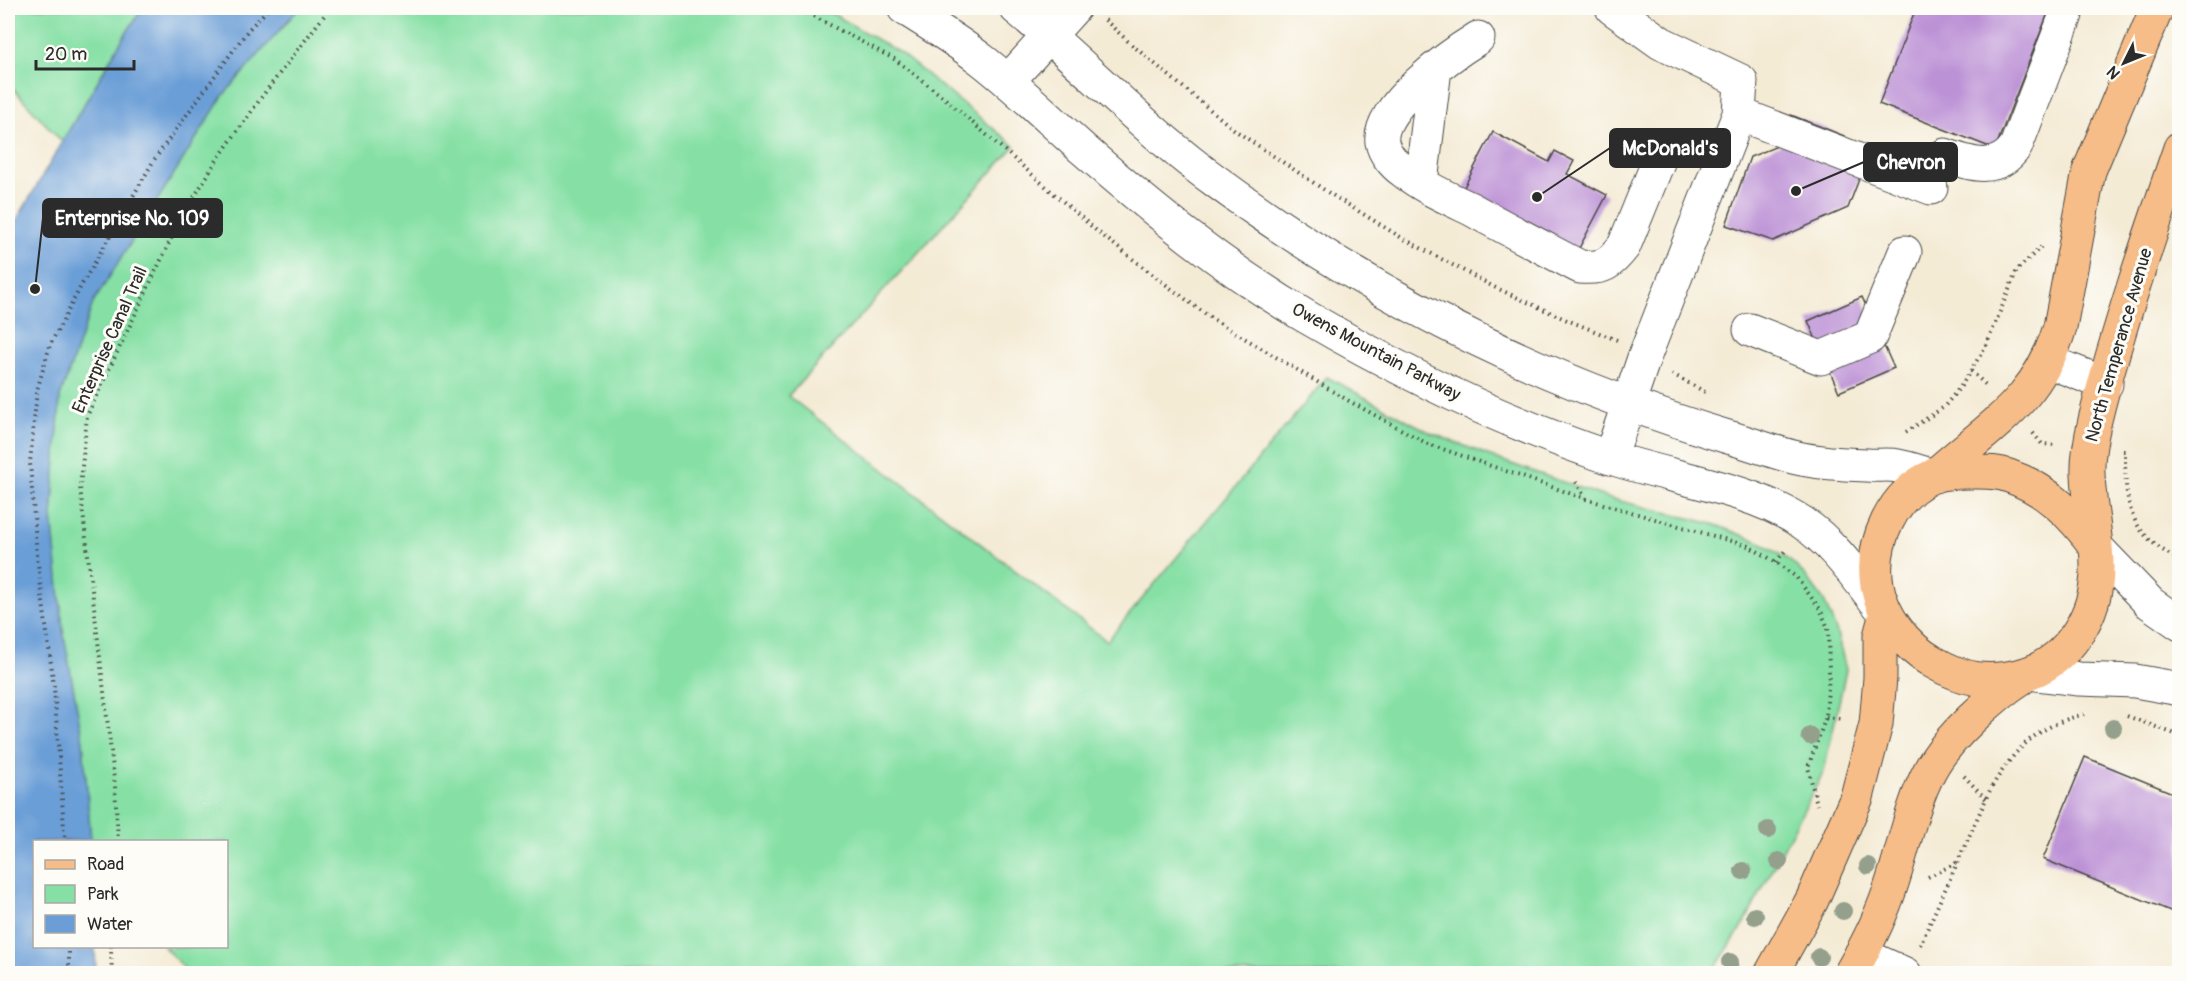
<svg xmlns="http://www.w3.org/2000/svg" width="2187" height="981" font-family="Pangolin,sans-serif">
	<style>
		.green { fill: #86e0a5; stroke: #588668; stroke-width: 1.5 }
		.water { fill: #6b9ed7; stroke: #4b6481; stroke-width: 1.5 }
		.building { fill: #bc91d6 }
		.lines { fill: none; stroke-linecap: round; stroke-linejoin: round }
		.minor-casing { stroke: #494844; stroke-width: 35 }
		.major-casing { stroke: #494844; stroke-width: 35 }
		.path { stroke: #494844; stroke-width: 4; stroke-dasharray: 1.5 4.5; stroke-linecap: butt }
		.minor { stroke: #fff; stroke-width: 33 }
		.major { stroke: #f7bd88; stroke-width: 33 }
		.tree { fill: #949f8c }
		.labels { text-anchor: middle; dominant-baseline: central; stroke-width: 6; stroke-linejoin: round; paint-order: stroke }
		.street-label { font-size: 18px; fill: #2b2b2b; stroke: #fdfcf7 }
		.leader { fill: none; stroke: #2b2b2b; stroke-width: 2 }
		.callout-dot { fill: #2b2b2b; stroke: #fdfcf7; stroke-width: 2 }
		.callout { fill: #2b2b2b; stroke: #2b2b2b; stroke-width: 2 }
		.callout-label { font-size: 20px; text-anchor: middle; font-weight: bold; fill: #fff }
	</style>
	<rect width="100%" height="100%" fill="#fdfcf7"/>
	<filter id="ink" filterUnits="userSpaceOnUse"><feTurbulence type="fractalNoise" baseFrequency=".0167" numOctaves="2"/><feDisplacementMap in="SourceGraphic" scale="12" xChannelSelector="R" yChannelSelector="G"/><feConvolveMatrix kernelMatrix="1 2 1 2 8 2 1 2 1" color-interpolation-filters="sRGB"/></filter>
	<filter id="wash" filterUnits="userSpaceOnUse"><feTurbulence type="fractalNoise" baseFrequency=".008" numOctaves="4" result="noise"/><feDisplacementMap in="SourceGraphic" scale="24" xChannelSelector="R" yChannelSelector="G"/><feGaussianBlur stdDeviation="1.35" result="paint"/><feColorMatrix in="noise" values="0 0 0 0 0 0 0 0 0 0 0 0 0 0 0 0 0 1.4 0 .05"/><feComposite in="paint" operator="in"/></filter>
	<g filter="url(#wash)">
		<rect width="100%" height="100%" fill="#f4ebd5"/>
		<path class="green" d="M8,8H143L123,38L62,142L8,83Z
			M299,8H823L900,53L1015,146L788,396L1107,641L1327,377L1431,433L1503,461L1608,498L1713,524L1760,542L1789,560L1805,575L1824,601L1837,633L1846,670L1824,771L1745,922L1712,973H189L164,947L226,946V842L91,841L83,742L63,630L52,517L60,397L93,303L222,97Z"/>
		<path class="water" d="M143,8H299L222,97L93,303L60,397L52,517L63,630L83,742L91,841L34,842V946L95,947L96,973H8V235L123,38Z"/>
		<g id="blocks">
			<path class="building" d="M1916,8H2050L1995,149L1879,104Z
				M1791,115L1844,136L1834,164L1861,174L1848,208L1773,241L1726,225L1750,157L1780,145Z
				M1493,132L1549,162L1555,151L1574,161L1567,174L1607,195L1577,252L1462,191Z
				M1862,297L1894,368L1839,392L1808,321Z
				M2085,757L2180,796V915L2043,859Z"/>
		</g>
	</g>
	<g filter="url(#ink)">
		<use href="#blocks" fill-opacity="0" stroke="#494844" stroke-width="1.5"/>
		<g class="lines">
			<g class="minor-casing">
				<path id="minor" d="M904,8C930,24 957,41 982,60C1018,88 1050,120 1084,150C1153,210 1225,269 1305,316C1401,372 1503,422 1608,457C1670,478 1749,487 1803,523C1837,546 1860,583 1886,614
					M1016,8C1080,60 1136,121 1202,171C1360,290 1538,380 1728,437C1749,443 1771,451 1793,457C1817,463 1842,464 1867,465C1877,466 1888,464 1898,466C1910,468 1922,473 1934,476
					M1478,38C1452,54 1377,107 1382,142C1384,153 1394,165 1403,171C1423,187 1448,198 1471,209C1507,229 1544,248 1580,267C1604,269 1610,264 1624,246L1663,150
					M1008,81L1074,8
					M1739,114L1931,188
					M1945,155C1971,164 1997,174 2016,146L2066,15V8
					M1421,182L1435,69
					M1750,330L1821,358L1870,337L1905,252
					M2047,361L2106,384
					M1610,458L1644,358L1739,114L1741,81L1661,43L1612,8
					M2096,547L2150,603L2180,624
					M2029,673L2079,679L2135,681L2180,689
					M1861,954L1905,974"/>
			</g>
			<g class="major-casing">
				<path id="major" d="M1934,476C1988,427 2038,402 2060,327L2089,171L2157,8
					M2096,547C2073,515 2047,489 2009,476C1997,471 1983,472 1971,472C1960,472 1944,472 1933,476C1893,493 1870,543 1877,585C1882,616 1906,647 1933,662C1964,680 1987,684 2022,675C2069,662 2098,613 2097,566C2097,535 2089,505 2088,474C2087,456 2091,437 2095,420C2118,328 2149,238 2180,148
					M1771,974L1812,900L1857,797L1876,724L1880,678V636L1886,614
					M1850,974C1867,945 1882,915 1892,883C1904,846 1912,804 1930,770C1947,738 1993,696 2023,677"/>
			</g>
			<path class="path" d="M798,8L896,60L942,96L1098,232L1157,278L1211,318L1349,401L1428,444L1586,499L1748,546L1776,562L1796,577L1820,609L1828,628L1829,673L1826,717L1808,767L1817,805
				M1105,20L1132,45L1236,131L1329,193L1402,238L1494,287L1567,320L1617,340
				M1971,371L1988,387
				M1672,374L1707,393
				M1906,432L1944,407L1961,386L1986,346L2017,270L2041,247
				M2033,433L2042,444L2056,445
				M2123,451H2125C2125,505 2128,534 2180,560
				M1576,482L1586,499
				M1776,562L1785,551
				M2127,716L2180,736
				M1826,717L1843,719
				M1964,776L1987,800
				M65,842L54,687L37,556L30,463L37,390L50,345L81,286L154,160L248,30L269,8
				M118,842L115,786L80,487L87,416L180,220L217,160L266,91L330,8
				M1928,877L1956,863
				M1920,945L1991,788C2016,747 2036,727 2084,714
				M69,946V974
				M111,946L112,974"/>
			<use href="#minor" class="minor"/>
			<use href="#major" class="major"/>
		</g>
		<g class="tree">
			<circle cx="2113" cy="728" r="9"/>
			<circle cx="1810" cy="736" r="9"/>
			<circle cx="1768" cy="830" r="9"/>
			<circle cx="1779" cy="861" r="9"/>
			<circle cx="1868" cy="866" r="9"/>
			<circle cx="1743" cy="871" r="9"/>
			<circle cx="1843" cy="911" r="9"/>
			<circle cx="1755" cy="916" r="9"/>
			<circle cx="1819" cy="957" r="9"/>
			<circle cx="1730" cy="962" r="9"/>
		</g>
	</g>
	<g class="labels">
		<g class="street-label">
			<text transform="translate(110 340) rotate(-66)">Enterprise Canal Trail</text>
			<text transform="translate(2119 345) rotate(-74)">North Temperance Avenue</text>
			<text transform="translate(1376 352) rotate(28)">Owens Mountain Parkway</text>
		</g>
	</g>
	<path class="leader" d="M1537 197L1610 148M1796 191L1864 162M35 289L43 218"/>
	<g class="callout-dot">
		<circle cx="1537" cy="197" r="6"/>
		<circle cx="1796" cy="191" r="6"/>
		<circle cx="35" cy="289" r="6"/>
	</g>
	<g class="callout">
		<rect x="1610" y="129" width="120" height="38" rx="6"/>
		<rect x="1864" y="143" width="93" height="38" rx="6"/>
		<rect x="43" y="199" width="179" height="38" rx="6"/>
	</g>
	<g class="callout-label">
		<text x="1670" y="155">McDonald's</text>
		<text x="1911" y="169">Chevron</text>
		<text x="132" y="225">Enterprise No. 109</text>
	</g>
	<rect width="2187" height="981" fill="none" stroke="#fdfcf7" stroke-width="30"/>
	<rect x="33" y="840" width="195" height="108" fill="#fdfcf7" stroke="#a9a8a5" stroke-width="1.5"/>
	<rect x="45" y="860" width="30" height="9" fill="#f7bd88" stroke="#a9a8a5" stroke-width="1.5"/>
	<text x="87" y="870" font-size="18" fill="#2b2b2b">Road</text>
	<rect x="45" y="885" width="30" height="18" fill="#86e0a5" stroke="#a9a8a5" stroke-width="1.5"/>
	<text x="87" y="900" font-size="18" fill="#2b2b2b">Park</text>
	<rect x="45" y="915" width="30" height="18" fill="#6b9ed7" stroke="#a9a8a5" stroke-width="1.5"/>
	<text x="87" y="930" font-size="18" fill="#2b2b2b">Water</text>
	<g transform="translate(2124 63) rotate(227)" stroke="#fdfcf7" stroke-width="4.5" paint-order="stroke">
	<path d="M0-4.5L10 22L0 15L-10 22Z" fill="#2b2b2b"/>
	<text y="-9" font-size="16" font-weight="bold" text-anchor="middle" fill="#2b2b2b">N</text>
	</g>
	<path d="M36 60v9h98v-9" fill="none" stroke="#2b2b2b" stroke-width="3"/>
	<text x="45" y="60" font-size="18" fill="#2b2b2b" stroke="#fdfcf7" stroke-width="4.5" paint-order="stroke">20 m</text>
</svg>
